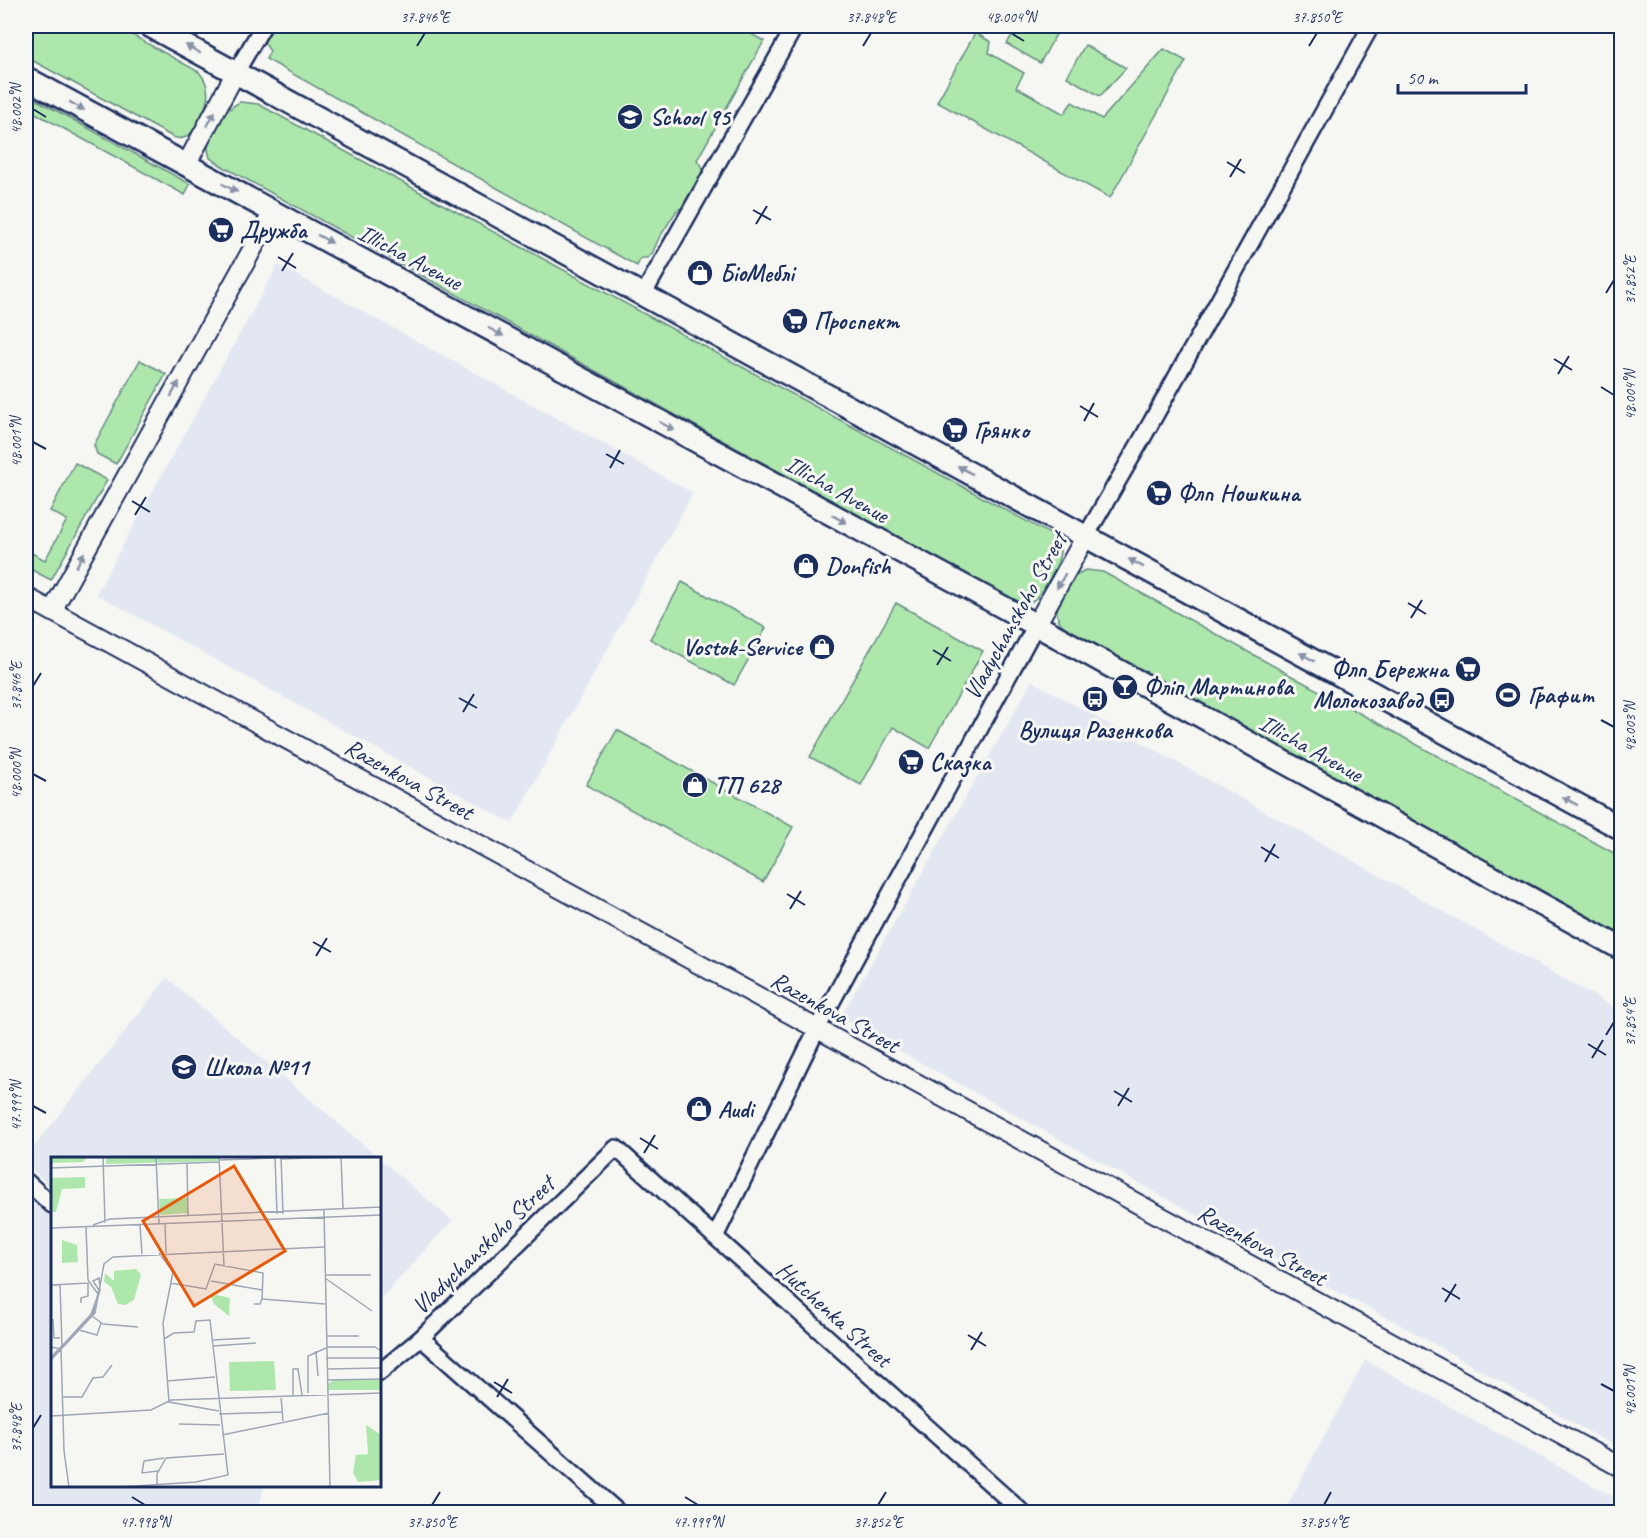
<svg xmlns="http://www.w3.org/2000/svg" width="1647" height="1538" font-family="Caveat,sans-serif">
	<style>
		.built { fill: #e2e7f2 }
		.green { fill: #aee7ab; stroke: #648b84; stroke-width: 1.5 }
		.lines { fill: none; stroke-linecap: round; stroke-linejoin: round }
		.minor-casing { stroke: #1b2f5e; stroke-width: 20 }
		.tertiary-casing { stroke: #1b2f5e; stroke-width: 22 }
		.secondary-casing { stroke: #1b2f5e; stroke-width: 26 }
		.minor { stroke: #f6f6f2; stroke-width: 15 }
		.tertiary { stroke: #f6f6f2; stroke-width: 18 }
		.secondary { stroke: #f6f6f2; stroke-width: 21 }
		.oneway { fill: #8892a8 }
		.ticks { fill: none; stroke: #1b2f5e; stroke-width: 2 }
		.labels { text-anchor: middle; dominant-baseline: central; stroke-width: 6; stroke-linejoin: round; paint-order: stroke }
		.poi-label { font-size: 24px; font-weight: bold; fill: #1b2f5e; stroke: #f6f6f2; text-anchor: start }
		.street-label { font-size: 24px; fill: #1b2f5e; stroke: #f6f6f2 }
		.inset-road { fill: none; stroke: #9ea6b7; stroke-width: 1.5 }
		.view { fill: #e8590c; fill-opacity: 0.15; stroke: #e8590c; stroke-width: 3 }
		.inset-edge { fill: none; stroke: #1b2f5e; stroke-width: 3 }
		.neatline { fill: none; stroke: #1b2f5e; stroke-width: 2 }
		.ticks-label { font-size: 15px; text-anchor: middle; fill: #1b2f5e }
	</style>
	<rect width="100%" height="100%" fill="#f6f6f2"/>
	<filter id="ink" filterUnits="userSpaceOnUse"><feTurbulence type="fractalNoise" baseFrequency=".0167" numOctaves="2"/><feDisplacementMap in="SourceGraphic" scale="12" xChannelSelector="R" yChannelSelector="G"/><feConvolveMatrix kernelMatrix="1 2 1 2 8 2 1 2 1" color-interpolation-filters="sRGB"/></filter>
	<g filter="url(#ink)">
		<path class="built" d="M278,265L693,493L512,823L96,594Z
			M1032,681L1621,1011V1450L1390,1319L1303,1274L840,1018Z
			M167,978L379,1158H52V1188L26,1164V1157Z
			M380,1159L452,1221L380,1299Z
			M26,1195L52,1218V1486H264L258,1512H26Z
			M1365,1360L1621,1501V1512H1284Z"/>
		<path class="green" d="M26,26H116L199,72C214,89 207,107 197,125C194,130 189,137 183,138C181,139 175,138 173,137L26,57Z
			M267,26H737L764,41L697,160L702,166L704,175L686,206L677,210L659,238L652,254L647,258H641L637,266L266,59L270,51L264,42Z
			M1017,26H1049L1058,31L1040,63L1007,44Z
			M975,33L991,42L989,53L1024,73L1016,87L1064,114L1072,102L1102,119L1164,49L1186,61L1110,198L937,102Z
			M1085,45L1126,68L1100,96L1067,77Z
			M26,94L190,184L185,195L26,108Z
			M240,102L258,104L1050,534C1054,539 1059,543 1060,550C1061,563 1040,600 1027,604L1015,601L224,167L210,158C209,153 207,148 208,143C212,127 226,109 240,102Z
			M140,360L166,374L116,464L97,454L94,445Z
			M75,463L107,480L51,580L26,567V550L45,560L67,520L50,511Z
			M1086,570L1103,572L1621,857V937L1070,632C1051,617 1055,608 1066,590C1072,579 1075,574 1086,570Z
			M682,582L766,628L734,685L650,639Z
			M896,603L983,651L929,748L893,727L861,785L810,757Z
			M617,730L793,827L763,882L586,785Z"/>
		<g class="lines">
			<g class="minor-casing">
				<path id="minor" d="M236,72L263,26
					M643,295L795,26
					M1086,536L1142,439L1371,26
					M26,1181L52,1205
					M715,1237L817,1029L1036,625
					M421,1338L618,1512
					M380,1372L421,1338L616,1148L1022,1512"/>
			</g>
			<g class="tertiary-casing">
				<path id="tertiary" d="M186,165L236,72
					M26,597L1622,1468
					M52,611L273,212
					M1036,625L1086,536"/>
			</g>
			<g class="secondary-casing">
				<path id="secondary" d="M150,26L1622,829
					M26,78L1036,625L1622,949"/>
			</g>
			<use href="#minor" class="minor"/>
			<use href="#tertiary" class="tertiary"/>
			<use href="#secondary" class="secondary"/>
		</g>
		<defs><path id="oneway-solid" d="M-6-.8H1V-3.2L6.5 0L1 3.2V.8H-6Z" transform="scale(1.5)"/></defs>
		<g class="oneway">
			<use href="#oneway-solid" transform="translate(193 49) rotate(-151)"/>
			<use href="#oneway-solid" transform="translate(77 106) rotate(29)"/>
			<use href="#oneway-solid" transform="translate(211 119) rotate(-62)"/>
			<use href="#oneway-solid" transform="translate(230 188) rotate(28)"/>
			<use href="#oneway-solid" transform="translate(325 239) rotate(28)"/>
			<use href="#oneway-solid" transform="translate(496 332) rotate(28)"/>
			<use href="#oneway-solid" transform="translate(175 389) rotate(-61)"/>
			<use href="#oneway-solid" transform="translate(667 426) rotate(28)"/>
			<use href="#oneway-solid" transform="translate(965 470) rotate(-151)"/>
			<use href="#oneway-solid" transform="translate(839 519) rotate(29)"/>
			<use href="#oneway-solid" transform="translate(80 560) rotate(-61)"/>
			<use href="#oneway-solid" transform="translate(1136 563) rotate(-151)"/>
			<use href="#oneway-solid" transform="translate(1061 581) rotate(120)"/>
			<use href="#oneway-solid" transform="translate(1307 657) rotate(-151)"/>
			<use href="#oneway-solid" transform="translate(1570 801) rotate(-151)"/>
		</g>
	</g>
	<path class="ticks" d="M1011,33L1024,41M417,46L425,33M863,46L871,33M1309,46L1317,33M33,109L46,117M1227,162L1245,173M1230,177L1241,159M753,210L771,220M756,224L767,206M278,257L296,268M282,271L293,253M1606,293L1614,280M1554,359L1572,370M1558,374L1569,356M1601,387L1614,395M1080,406L1098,417M1084,421L1094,403M33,442L46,449M606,454L624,464M610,468L620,450M132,501L150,512M135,515L146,497M1408,603L1426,614M1411,618L1422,600M933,650L951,661M937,665L948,647M33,686L41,673M459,698L477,708M463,712L474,694M1601,720L1614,727M33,774L46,781M1261,847L1279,858M1265,862L1275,844M787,894L805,905M790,909L801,891M313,942L331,952M316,956L327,938M1606,1035L1614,1022M1588,1044L1606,1055M1592,1058L1603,1040M1114,1091L1132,1102M33,1106L46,1113M1118,1106L1129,1088M640,1138L658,1149M644,1153L655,1135M1442,1288L1460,1299M1445,1302L1456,1284M968,1335L986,1346M971,1350L982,1332M494,1382L512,1393M1601,1384L1614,1391M497,1397L508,1379M33,1428L41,1415M132,1497L145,1505M685,1497L698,1505M432,1505L440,1492M878,1505L886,1492M1324,1505L1331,1492"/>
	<defs>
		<g id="school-disc" transform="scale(1.35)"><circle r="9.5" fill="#1b2f5e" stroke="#f6f6f2"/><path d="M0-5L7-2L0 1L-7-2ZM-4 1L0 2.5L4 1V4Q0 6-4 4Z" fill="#fff"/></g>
		<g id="supermarket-disc" transform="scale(1.35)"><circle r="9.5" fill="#1b2f5e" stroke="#f6f6f2"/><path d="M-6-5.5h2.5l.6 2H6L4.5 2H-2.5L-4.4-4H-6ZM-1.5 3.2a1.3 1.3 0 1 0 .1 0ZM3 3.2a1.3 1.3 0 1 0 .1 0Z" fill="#fff"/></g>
		<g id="shop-disc" transform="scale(1.35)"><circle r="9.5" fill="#1b2f5e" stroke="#f6f6f2"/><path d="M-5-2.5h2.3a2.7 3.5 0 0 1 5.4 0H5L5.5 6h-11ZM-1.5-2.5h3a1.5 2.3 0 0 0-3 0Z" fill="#fff"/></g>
		<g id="bar-disc" transform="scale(1.35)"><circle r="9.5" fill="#1b2f5e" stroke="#f6f6f2"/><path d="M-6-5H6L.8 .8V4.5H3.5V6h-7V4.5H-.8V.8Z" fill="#fff"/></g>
		<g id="stadium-disc" transform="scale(1.35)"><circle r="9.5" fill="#1b2f5e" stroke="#f6f6f2"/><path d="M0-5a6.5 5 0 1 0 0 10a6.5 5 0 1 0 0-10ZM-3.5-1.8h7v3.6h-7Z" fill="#fff"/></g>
		<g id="bus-disc" transform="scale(1.35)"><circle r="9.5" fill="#1b2f5e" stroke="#f6f6f2"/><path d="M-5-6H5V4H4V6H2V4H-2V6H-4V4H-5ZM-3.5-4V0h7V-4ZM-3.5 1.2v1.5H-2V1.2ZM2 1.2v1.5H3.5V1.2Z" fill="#fff"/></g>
	</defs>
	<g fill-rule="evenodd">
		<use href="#school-disc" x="630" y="117"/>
		<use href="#supermarket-disc" x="221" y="230"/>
		<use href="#shop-disc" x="700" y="273"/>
		<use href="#supermarket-disc" x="795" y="321"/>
		<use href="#supermarket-disc" x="955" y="430"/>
		<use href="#supermarket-disc" x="1159" y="493"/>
		<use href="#shop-disc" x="806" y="566"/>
		<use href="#shop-disc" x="822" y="647"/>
		<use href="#supermarket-disc" x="1468" y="669"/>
		<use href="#bar-disc" x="1125" y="687"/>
		<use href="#stadium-disc" x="1508" y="695"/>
		<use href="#bus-disc" x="1095" y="699"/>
		<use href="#bus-disc" x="1442" y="700"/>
		<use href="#supermarket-disc" x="911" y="762"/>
		<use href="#shop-disc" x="695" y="785"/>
		<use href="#school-disc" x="184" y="1067"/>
		<use href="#shop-disc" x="699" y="1109"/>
	</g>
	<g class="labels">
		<g class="poi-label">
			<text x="650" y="117">School 95</text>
			<text x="240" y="230">Дружба</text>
			<text x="720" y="273">БіоМеблі</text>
			<text x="814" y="321">Проспект</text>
			<text x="974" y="430">Грянко</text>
			<text x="1178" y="493">Флп Ношкина</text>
			<text x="826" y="566">Donfish</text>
			<text x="802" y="647" text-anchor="end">Vostok-Service</text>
			<text x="1448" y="669" text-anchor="end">Флп Бережна</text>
			<text x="1144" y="687">Фліп Мартинова</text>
			<text x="1528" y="695">Графит</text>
			<text x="1422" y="700" text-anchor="end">Молокозавод</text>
			<text x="1095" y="730" text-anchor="middle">Вулиця Разенкова</text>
			<text x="930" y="762">Сказка</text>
			<text x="714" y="785">ТП 628</text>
			<text x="204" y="1067">Школа №11</text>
			<text x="718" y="1109">Audi</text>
		</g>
		<g class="street-label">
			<text transform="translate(410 257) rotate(28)">Illicha Avenue</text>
			<text transform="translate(837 489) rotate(29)">Illicha Avenue</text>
			<text transform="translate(1015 616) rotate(-61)">Vladychanskoho Street</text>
			<text transform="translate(1311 748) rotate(29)">Illicha Avenue</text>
			<text transform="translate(409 779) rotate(29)">Razenkova Street</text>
			<text transform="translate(835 1012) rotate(29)">Razenkova Street</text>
			<text transform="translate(483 1245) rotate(-44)">Vladychanskoho Street</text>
			<text transform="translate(1262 1245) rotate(29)">Razenkova Street</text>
			<text transform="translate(834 1314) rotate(42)">Hutchenka Street</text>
		</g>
	</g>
	<g transform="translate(51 1157)">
		<rect width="330" height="330" fill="#f6f6f2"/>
		<path d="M0,0H37L32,5L0,6ZM55,0H167V4L55,7ZM34,20V31L11,32L5,55H0V21ZM136,41L137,56L109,58L108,42ZM11,83L26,88L27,105L11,106ZM85,112L90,118L83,143L74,148L67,147L60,130L53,125L54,116L63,124V114ZM166,138L179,141L178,159L163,147L160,139ZM223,204L225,233L179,234L178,205ZM330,222V233H277V227L283,223ZM315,268L330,278V323L307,325L302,316L305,298L317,297Z" fill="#aee7ab"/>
		<path class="inset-road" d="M52,0L54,66M105,0L108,67M168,0L173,109M224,0L226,57M230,0L232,57M290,0L292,51M230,2L290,0M168,3L223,1M136,6L137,58M0,11L168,5M273,53L279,330M114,67L115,96M42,68L59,62L330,50M89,68L91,97M35,70L37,123L47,137M0,71L330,58M108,96L122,115L112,166L118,245L168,254M274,118H320M274,121L321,154M160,124L211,133M119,126L155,132L164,107L212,116L211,142L209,147H203M0,128L38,126M9,128L11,189M211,142L274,147M30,146V141L37,139V127M41,159L52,167L87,170M2,162L3,181H9M28,173L46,178L50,166M275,179H308M162,183L199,181M162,189L205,186M0,190L10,192L13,294L18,330M275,190H324L330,194M265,194L267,219M0,200L39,160L47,138M0,201L42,155L48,133L42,124L48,121L49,133L43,155L0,202M275,201H330M0,203L44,156L53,107L62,100L273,90M276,212L330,211M276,223L330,222M116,224L164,220M257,236V199L275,191M230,239L232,264M242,239V212H247L251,238M11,240H31L42,221L52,220L61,208M168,257L231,255M0,259L100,253L120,243L330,236M128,267L169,268M171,278L278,256M107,314L91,316L93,304L113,301M106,328V317L115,301L173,297M69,330L145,325L177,318L159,163L145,164L143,175L123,176L113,182"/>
		<path class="view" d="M183,9L234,94L143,149L92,64Z"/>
		<rect width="330" height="330" class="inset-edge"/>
	</g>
	<rect width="1647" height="1538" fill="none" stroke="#f6f6f2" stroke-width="66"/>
	<path d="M1398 84v9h128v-9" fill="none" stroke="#1b2f5e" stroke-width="3"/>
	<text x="1407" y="84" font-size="18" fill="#1b2f5e" stroke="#f6f6f2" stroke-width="4.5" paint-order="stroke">50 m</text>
	<rect x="33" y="33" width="1581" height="1472" class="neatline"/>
	<g class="ticks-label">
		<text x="425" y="22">37.846°E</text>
		<text x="871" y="22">37.848°E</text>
		<text x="1011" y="22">48.004°N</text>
		<text x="1317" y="22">37.850°E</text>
		<text transform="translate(16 109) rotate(-90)" y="5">48.002°N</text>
		<text transform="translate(1630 280) rotate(-90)" y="5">37.852°E</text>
		<text transform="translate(1630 395) rotate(-90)" y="5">48.004°N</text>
		<text transform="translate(16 442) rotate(-90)" y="5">48.001°N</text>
		<text transform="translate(16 686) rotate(-90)" y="5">37.846°E</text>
		<text transform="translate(1630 727) rotate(-90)" y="5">48.003°N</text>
		<text transform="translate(16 774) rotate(-90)" y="5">48.000°N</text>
		<text transform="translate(1630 1022) rotate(-90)" y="5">37.854°E</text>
		<text transform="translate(16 1106) rotate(-90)" y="5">47.999°N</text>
		<text transform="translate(1630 1391) rotate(-90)" y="5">48.001°N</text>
		<text transform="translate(16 1428) rotate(-90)" y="5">37.848°E</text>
		<text x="145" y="1527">47.998°N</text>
		<text x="432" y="1527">37.850°E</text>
		<text x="698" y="1527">47.999°N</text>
		<text x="878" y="1527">37.852°E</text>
		<text x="1324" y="1527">37.854°E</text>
	</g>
</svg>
